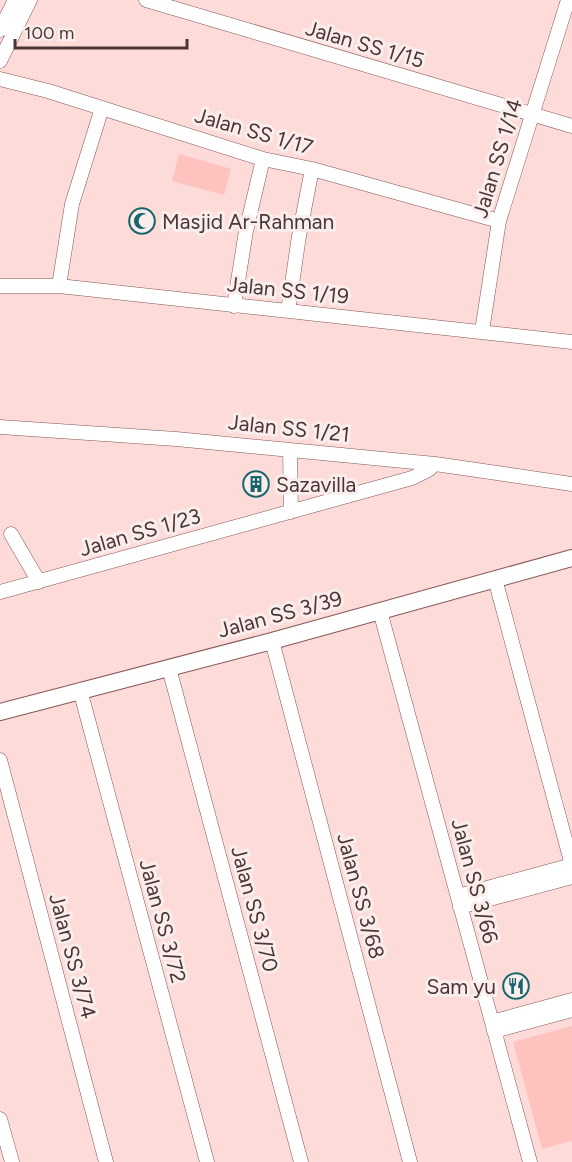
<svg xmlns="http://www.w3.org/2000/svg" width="572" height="1162" font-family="Figtree,sans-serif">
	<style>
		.grass { fill: #ffc3bf }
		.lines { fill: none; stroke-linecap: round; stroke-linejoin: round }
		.minor-casing { stroke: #855654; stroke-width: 15 }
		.tertiary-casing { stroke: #855654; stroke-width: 18 }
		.minor { stroke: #fff; stroke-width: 14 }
		.tertiary { stroke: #fff; stroke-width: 16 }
		.labels { text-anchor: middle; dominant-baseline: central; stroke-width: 6; stroke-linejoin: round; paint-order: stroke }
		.street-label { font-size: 21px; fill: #4c3635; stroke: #faeeed }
		.poi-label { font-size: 21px; fill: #4c3635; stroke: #faeeed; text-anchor: start }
	</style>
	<rect width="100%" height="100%" fill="#fddbd8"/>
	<path class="grass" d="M179,154L231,169L224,195L172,181Z
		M572,1026V1141L542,1149L513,1042Z"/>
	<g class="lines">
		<g class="minor-casing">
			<path id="minor" d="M146,0L572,126
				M0,30L15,0
				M0,61L30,0
				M0,79L48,91L263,159L312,169L499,221
				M0,286H59L572,342
				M59,286L72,204L102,108
				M234,306L246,231L263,159
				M288,311L299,236L312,169
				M482,331L499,221L568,0
				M0,427L176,439L435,464L572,484
				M290,450L291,512
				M11,534L39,582
				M0,592L412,478L428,470L435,464
				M380,611L530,1162
				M272,641L410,1162
				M169,668L301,1162
				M80,690L207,1162
				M0,760L106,1162
				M458,896L572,865L495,579
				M460,907L572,877
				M492,1022L572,1000
				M494,1031L572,1010
				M0,1119L12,1162"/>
		</g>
		<g class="tertiary-casing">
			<path id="tertiary" d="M0,712L272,641L572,558"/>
		</g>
		<use href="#minor" class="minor"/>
		<use href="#tertiary" class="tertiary"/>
	</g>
	<defs>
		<g id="mosque-ring" transform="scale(1.35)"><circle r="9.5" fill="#faeeed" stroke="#18666b" stroke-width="1.5"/><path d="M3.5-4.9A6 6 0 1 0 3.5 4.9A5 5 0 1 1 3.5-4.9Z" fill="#18666b"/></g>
		<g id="building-ring" transform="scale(1.35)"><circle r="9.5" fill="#faeeed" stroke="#18666b" stroke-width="1.5"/><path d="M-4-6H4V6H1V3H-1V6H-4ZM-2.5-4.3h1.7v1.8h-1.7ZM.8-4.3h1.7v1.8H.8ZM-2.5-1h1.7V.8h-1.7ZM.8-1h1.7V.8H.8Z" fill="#18666b"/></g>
		<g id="restaurant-ring" transform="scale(1.35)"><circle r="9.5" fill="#faeeed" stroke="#18666b" stroke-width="1.5"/><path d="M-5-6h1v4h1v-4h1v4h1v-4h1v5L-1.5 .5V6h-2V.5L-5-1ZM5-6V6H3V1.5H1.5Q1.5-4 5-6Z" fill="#18666b"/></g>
	</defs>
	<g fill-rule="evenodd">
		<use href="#mosque-ring" x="142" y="221"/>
		<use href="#building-ring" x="256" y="484"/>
		<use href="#restaurant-ring" x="516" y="986"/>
	</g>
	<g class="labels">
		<g class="street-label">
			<text transform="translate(365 44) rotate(16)">Jalan SS 1/15</text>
			<text transform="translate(254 131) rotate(16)">Jalan SS 1/17</text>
			<text transform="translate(497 158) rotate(-73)">Jalan SS 1/14</text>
			<text transform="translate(288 290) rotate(6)">Jalan SS 1/19</text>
			<text transform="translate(289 428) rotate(6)">Jalan SS 1/21</text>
			<text transform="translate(140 532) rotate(-16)">Jalan SS 1/23</text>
			<text transform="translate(280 614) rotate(-15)">Jalan SS 3/39</text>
			<text transform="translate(475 881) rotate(75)">Jalan SS 3/66</text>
			<text transform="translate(361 896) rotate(75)">Jalan SS 3/68</text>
			<text transform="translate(255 909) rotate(75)">Jalan SS 3/70</text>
			<text transform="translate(163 921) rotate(75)">Jalan SS 3/72</text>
			<text transform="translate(73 956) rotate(75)">Jalan SS 3/74</text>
		</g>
		<g class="poi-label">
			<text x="162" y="221">Masjid Ar-Rahman</text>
			<text x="276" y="484">Sazavilla</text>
			<text x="496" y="986" text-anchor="end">Sam yu</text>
		</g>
	</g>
	<path d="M15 39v9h172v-9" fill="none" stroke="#4c3635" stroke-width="3"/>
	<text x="24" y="39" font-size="18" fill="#4c3635" stroke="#faeeed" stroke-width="4.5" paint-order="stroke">100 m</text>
</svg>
